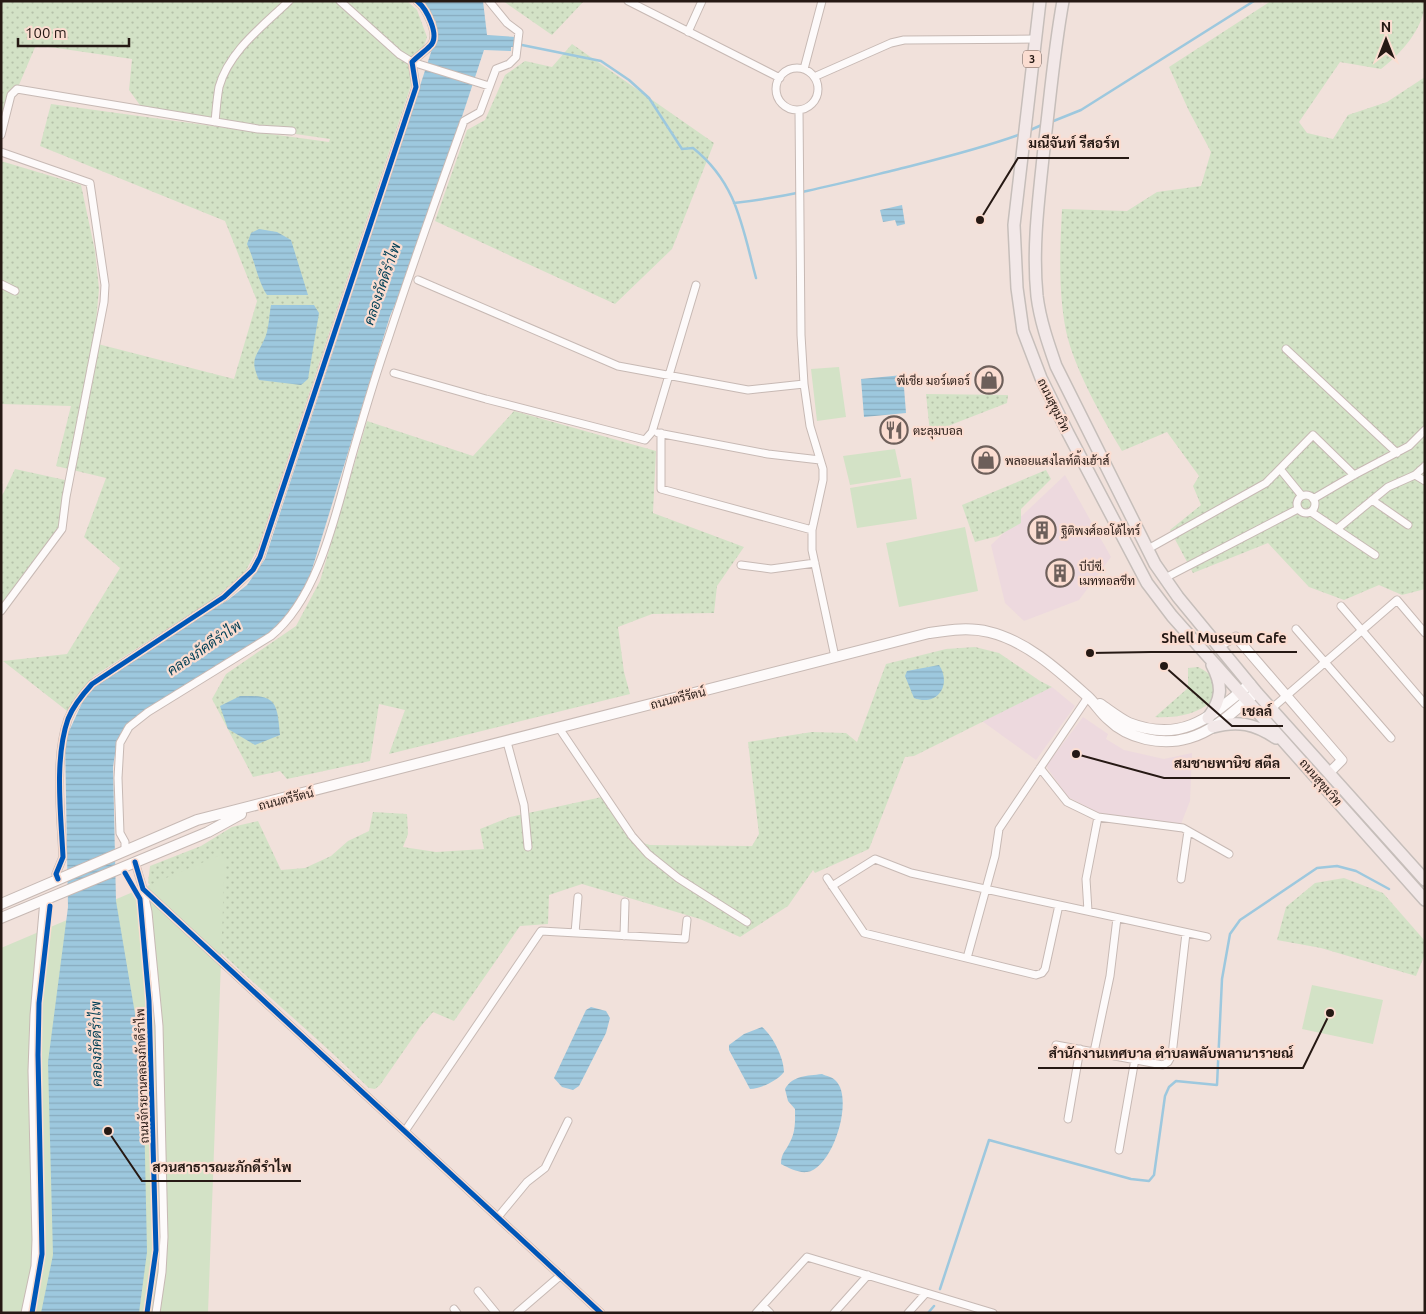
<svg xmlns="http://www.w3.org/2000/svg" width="1426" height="1314" font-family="Ubuntu,Sarabun,sans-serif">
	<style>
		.commercial { fill: #edd9de }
		.grass { fill: url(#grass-dots) }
		.park { fill: #d3e2c6 }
		.water { fill: url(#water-rules) }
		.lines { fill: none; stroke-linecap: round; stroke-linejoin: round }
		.stream { stroke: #9dc8de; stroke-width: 2.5 }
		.minor-casing { stroke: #c7b9b4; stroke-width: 9 }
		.tertiary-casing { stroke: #c7b9b4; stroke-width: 11 }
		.secondary-casing { stroke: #c7b9b4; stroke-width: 12 }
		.trunk-casing { stroke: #c6beba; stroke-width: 14 }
		.minor { stroke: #fdfafa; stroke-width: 7 }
		.tertiary { stroke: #fdfafa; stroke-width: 9 }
		.secondary { stroke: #fdfafa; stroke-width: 10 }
		.trunk { stroke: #f2e8e8; stroke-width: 11 }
		.cycleway-casing { stroke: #fbddd1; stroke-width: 8 }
		.cycleway { stroke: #0057b8; stroke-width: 5 }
		.labels { text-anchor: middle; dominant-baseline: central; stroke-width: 4.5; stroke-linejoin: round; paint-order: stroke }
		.shield { fill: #fbddd1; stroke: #66544d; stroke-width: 1 }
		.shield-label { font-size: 11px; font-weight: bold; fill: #261914 }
		.poi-label { font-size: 12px; fill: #261914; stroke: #fbddd1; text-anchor: start }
		.street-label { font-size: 12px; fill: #261914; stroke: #fbddd1 }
		.water-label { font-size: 14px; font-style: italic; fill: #003f55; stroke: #fbddd1 }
		.leader { fill: none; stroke: #261914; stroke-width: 2 }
		.callout-dot { fill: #261914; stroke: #fbddd1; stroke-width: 2 }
		.callout-label { font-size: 14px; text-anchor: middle; font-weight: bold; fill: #261914; stroke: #fbddd1; stroke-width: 4.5; stroke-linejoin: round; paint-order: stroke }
	</style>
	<defs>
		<pattern id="grass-dots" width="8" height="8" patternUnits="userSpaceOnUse" patternTransform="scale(1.25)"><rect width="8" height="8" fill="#d3e2c6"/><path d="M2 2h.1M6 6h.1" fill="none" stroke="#b5c1a9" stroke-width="1.8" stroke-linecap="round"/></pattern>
		<pattern id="water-rules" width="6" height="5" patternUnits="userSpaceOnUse" patternTransform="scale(1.25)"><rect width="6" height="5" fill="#9dc8de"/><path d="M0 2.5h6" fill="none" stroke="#87abbe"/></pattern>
	</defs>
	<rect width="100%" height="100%" fill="#f1e1db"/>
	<path class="commercial" d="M1065,475L1111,557L1079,600L1024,621L1005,603L991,545Z
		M1052,687L1075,706L1036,760L982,721Z
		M1083,717L1108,734L1106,739L1124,750L1164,759L1192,753L1190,801L1181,824L1099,813L1068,797L1046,766Z"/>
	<path class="grass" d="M1,1H407L417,10L427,37L258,548L245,572L215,598L94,676L73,700L71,714L3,661L67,654L120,568L84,537L106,478L56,466L71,406L1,404V161L81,185L95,251L99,289L94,343L234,379L257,301L225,221L40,146L51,104L329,142L330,139L145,112L129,90L132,59L36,45L1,127Z
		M503,1H584L552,35Z
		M1271,1H1425C1425,27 1401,54 1381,69L1340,62L1299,122L1307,133L1333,139L1348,115L1387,102L1425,77V589L1402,595L1379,585L1344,600L1309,587L1268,543L1193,573L1170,530L1201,505L1193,486L1199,476L1167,432L1122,451C1102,418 1074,368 1066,331C1058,290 1060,250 1062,209L1127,211L1157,192L1201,186L1211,152L1189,111L1169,67Z
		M572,44L714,143L672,249L615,304L435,221L467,130L485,120L505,75L525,61L552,67Z
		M926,394L1008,395L1007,403L930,433Z
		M514,411L656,451L653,513L744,547L717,586L714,613L652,614L618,627L624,672L630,694L389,754L405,710L379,704L370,761L287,779L280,771L253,777L212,699L226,674L296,626L320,581L367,421L473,456Z
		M15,469L65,480L59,528L1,608V498Z
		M1046,470L1051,479L1021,509V523L998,536L975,542L962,505Z
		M975,647L999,653L1040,681L1052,687L914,756L905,757L869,849L815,873L813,870L788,906L740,937L700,919L582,884L549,895L548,924L520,926L454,1021L433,1012L421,1026L380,1085L375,1089L369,1088C328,1048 285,1011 242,972C210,943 180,912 148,883L150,866L201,846L232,827L258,821L281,870L305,868L331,856L348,841L369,831L373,812L407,814L408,834L403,847L436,852L484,849L480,829L510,817L602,797L633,840L650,845L752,846L759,834L748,742L812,732L846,733L857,742L886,664L946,649Z
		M1198,667C1215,675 1216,684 1213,701C1195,715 1177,718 1155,717L1188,688V668Z
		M1344,878L1383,893L1425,941V954L1416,976L1321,948L1277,940L1286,907L1315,883Z"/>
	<path class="park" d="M839,367L846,417L817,421L811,369Z
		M895,449L901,477L850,485L843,456Z
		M911,478L917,519L857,528L850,488Z
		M965,527L978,591L899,607L886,543Z
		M225,853L208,1313H1V948Z
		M1312,985L1383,1000L1373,1044L1302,1029Z"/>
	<path class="water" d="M422,1H483L487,35L516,37L514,47H511V51L484,50L416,256L390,316L309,579L294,606L271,633L139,714C120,733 117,741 113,767L116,901L143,1061L147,1252L139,1313H41L53,1255L48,1062L68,907L65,740L87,692L113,672L228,600L247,585L265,559L436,37V22Z
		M902,205L905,224L897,226L895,220L883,222L880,210Z
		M259,229L277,232L291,240L308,295H267C257,279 255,261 247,244L251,233Z
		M271,305H314L319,313L308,379L301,385L259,380C250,359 255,359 264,340C269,331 269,315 271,305Z
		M903,375L906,413L864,417L861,379Z
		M939,665C952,684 938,707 914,698L905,676L907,671Z
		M240,696C276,695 277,701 280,735L255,745L228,729L220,706Z
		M591,1007L606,1011L610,1018L606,1033L579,1086L573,1090L562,1087L554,1078L586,1010Z
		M762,1027C773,1036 784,1058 784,1072C777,1081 762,1088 750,1089L729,1050V1045L744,1034Z
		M822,1074C826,1076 833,1077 836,1081C854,1099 833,1168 807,1172C798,1173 789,1168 781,1164C781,1153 786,1151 790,1142C796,1131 795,1120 795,1109L788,1101L785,1089C793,1075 807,1076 822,1074Z"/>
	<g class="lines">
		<path class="stream" d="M517,44L601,61L629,80L649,98L682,149L693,148C737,183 742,226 756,278
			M1051,122L1081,110L1254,1
			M1028,131L1044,124
			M734,203C789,197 842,183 895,170C938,159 980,149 1021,134
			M940,1289L989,1140L1131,1179L1149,1181L1154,1175L1165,1096L1169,1087L1176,1081L1217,1085L1222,979L1230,934L1240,920L1317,868L1337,866L1356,871L1389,889
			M928,1313L934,1306"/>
		<g class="minor-casing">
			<path id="minor" d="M340,1L399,54L412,62L489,86
				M628,1L780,78
				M688,32L702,1
				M776 89a21 21 0 1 1 42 0a21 21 0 1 1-42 0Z
				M804,69L822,1
				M814,77L891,43L904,40L1035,39
				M799,110L801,335L804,384L810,426L823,469V480L812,530V550L835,657
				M215,122C216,111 217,98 219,87C229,51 263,26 289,1
				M1,135L11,95L17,89L258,129L292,131
				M1,152L90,183L105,285L104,302L66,497L62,529L1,611
				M418,280L618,366L748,390L804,384
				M1,284L15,291
				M1286,349L1397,453
				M394,373L486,399L645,440L652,432L696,285
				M658,433L768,454L820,460
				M661,433V489L812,530
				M1280,469L1302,496
				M1415,475L1425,481
				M1297 504a9 9 0 1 1 18 0a9 9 0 1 1-18 0Z
				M1313,499L1354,475L1409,446L1425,430
				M1372,500L1408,525
				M1311,512L1375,555
				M1337,529L1388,487L1415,475L1425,466
				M1148,549L1266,483L1313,435L1354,475
				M741,565L771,569L815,563
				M1165,578L1298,509
				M1341,606L1425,704
				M1296,629L1391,738
				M1219,647L1236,637
				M1271,709L1397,600L1425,633
				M559,728L632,836L648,854L678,878L747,922
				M507,742L524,805L528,847
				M1040,768L1067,802L1098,817L1183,828L1229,854
				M125,851V842L120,833L118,778L120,743L129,727L148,712L271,636C320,596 336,511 353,452C364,414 375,376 388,339C412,266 438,193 464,121L480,112L496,69L509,64L516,57L519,32L507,23L489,1
				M135,862L143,889L601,1313
				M827,878L864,933L1036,975L1042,973L1045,969L1059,905
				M58,879L56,874L63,857C61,815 54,759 68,719C73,706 82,695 92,684L224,597L253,570L260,557L416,87L412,62C418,56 424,52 430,46C441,36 426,8 417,1
				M1181,879L1188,831
				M832,886L875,859L911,873L1207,937
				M143,889L148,912L159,1026L164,1237L162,1272L156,1313
				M1088,911L1086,879L1098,817
				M575,933L578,897
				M624,936L625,902
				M967,958L995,856L999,829L1088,697
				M1056,1045L1163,1065L1168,1062L1172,1055L1186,933
				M1094,1052L1110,976L1117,918
				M1068,1119L1080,1049
				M405,1131L541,931L685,939L687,920
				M1119,1150L1135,1059
				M498,1217L527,1182L545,1168L568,1121
				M478,1291L496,1313
				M763,1306L770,1313
				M454,1309L457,1313
				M25,1313L35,1266L36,1240L32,1071L34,1015L44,900
				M517,1313L561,1275
				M756,1313L807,1257L993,1313
				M834,1313L868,1275
				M908,1313L926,1293"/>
		</g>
		<g class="tertiary-casing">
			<path id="tertiary" d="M1236,637L1342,760L1329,773"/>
		</g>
		<g class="secondary-casing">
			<path id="secondary" d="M1100,704C1109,710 1119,718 1129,723C1183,744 1211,716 1250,684
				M1,904L197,820L929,633C950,630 969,627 989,632C1027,641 1059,671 1087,696C1095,703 1100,712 1108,719C1128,739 1162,746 1189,738C1214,731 1233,712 1252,696
				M1,918L208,832L241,814"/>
		</g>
		<g class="trunk-casing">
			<path id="trunk" d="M1040,1L1014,225L1017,288L1023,331L1041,378L1068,433L1147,583L1172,616L1425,900
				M1063,1C1054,50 1050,99 1044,148C1039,197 1032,247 1037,296C1040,320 1048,343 1056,366L1155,564L1178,597L1257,693L1425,880
				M1208,718C1222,699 1223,686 1212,665
				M1213,727C1238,720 1255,724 1276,738"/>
		</g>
		<use href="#minor" class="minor"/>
		<use href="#tertiary" class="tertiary"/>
		<use href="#secondary" class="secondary"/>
		<use href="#trunk" class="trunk"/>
		<g class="cycleway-casing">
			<path id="cycleway" d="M135,862L143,889L601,1313
				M125,873L140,899L149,1001L156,1250L147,1313
				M58,879L56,874L63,857C61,815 54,759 68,719C73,706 82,695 92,684L224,597L253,570L260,557L416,87L412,62C418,56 424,52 430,46C441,36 426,8 417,1
				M32,1313L42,1254L38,1055L39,1003L50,906"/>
		</g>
		<use href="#cycleway" class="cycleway"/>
	</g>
	<defs>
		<g id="shop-ring" transform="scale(1.4375)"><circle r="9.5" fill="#fbddd1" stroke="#6d5f5a" stroke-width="1.5"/><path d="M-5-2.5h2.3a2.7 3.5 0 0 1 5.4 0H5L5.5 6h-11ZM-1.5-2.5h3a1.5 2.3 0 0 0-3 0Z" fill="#6d5f5a"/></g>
		<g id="restaurant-ring" transform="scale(1.4375)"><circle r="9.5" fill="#fbddd1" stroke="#6d5f5a" stroke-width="1.5"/><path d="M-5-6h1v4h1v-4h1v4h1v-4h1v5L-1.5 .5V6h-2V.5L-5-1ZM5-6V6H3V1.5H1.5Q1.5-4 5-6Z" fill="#6d5f5a"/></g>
		<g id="building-ring" transform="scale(1.4375)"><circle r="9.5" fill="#fbddd1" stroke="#6d5f5a" stroke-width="1.5"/><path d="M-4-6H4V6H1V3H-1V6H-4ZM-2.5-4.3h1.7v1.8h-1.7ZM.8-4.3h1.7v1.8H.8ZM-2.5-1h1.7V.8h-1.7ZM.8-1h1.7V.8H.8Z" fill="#6d5f5a"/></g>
	</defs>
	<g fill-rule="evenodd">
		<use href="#shop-ring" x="989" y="380"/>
		<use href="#restaurant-ring" x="894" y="430"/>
		<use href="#shop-ring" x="986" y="460"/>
		<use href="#building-ring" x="1042" y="530"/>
		<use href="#building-ring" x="1060" y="573"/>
	</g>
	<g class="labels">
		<rect class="shield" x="1023" y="50.5" width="18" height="17" rx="4"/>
		<g class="shield-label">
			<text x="1032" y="59">3</text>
		</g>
		<g class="poi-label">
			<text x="970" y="380" text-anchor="end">พีเชีย มอร์เตอร์</text>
			<text x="913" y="430">ตะลุมบอล</text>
			<text x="1005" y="460">พลอยแสงไลท์ติ้งเฮ้าส์</text>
			<text x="1061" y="530">ฐิติพงศ์ออโต้ไทร์</text>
			<text x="1079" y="566">บีบีซี.<tspan x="1079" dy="14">เมททอลชีท</tspan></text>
		</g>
		<g class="street-label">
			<text transform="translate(1054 405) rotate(64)">ถนนสุขุมวิท</text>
			<text transform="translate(678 698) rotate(-14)">ถนนตรีรัตน์</text>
			<text transform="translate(1321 782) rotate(49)">ถนนสุขุมวิท</text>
			<text transform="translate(286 799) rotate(-14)">ถนนตรีรัตน์</text>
			<text transform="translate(142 1076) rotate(-92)">ถนนจักรยานคลองภักดีรำไพ</text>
		</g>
		<g class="water-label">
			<text transform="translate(382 284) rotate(-71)">คลองภัคดีรำไพ</text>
			<text transform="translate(204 648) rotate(-34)">คลองภัคดีรำไพ</text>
			<text transform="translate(96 1044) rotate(-91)">คลองภัคดีรำไพ</text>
		</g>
	</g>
	<path class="leader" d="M980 220L1018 158H1129M1090 653L1151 652H1297M1164 666L1232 726H1283M1076 754L1164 778H1290M1330 1013L1303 1068H1038M108 1131L142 1181H301"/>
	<g class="callout-dot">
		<circle cx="980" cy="220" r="5"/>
		<circle cx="1090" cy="653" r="5"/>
		<circle cx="1164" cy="666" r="5"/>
		<circle cx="1076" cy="754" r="5"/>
		<circle cx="1330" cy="1013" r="5"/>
		<circle cx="108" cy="1131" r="5"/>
	</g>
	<g class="callout-label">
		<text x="1074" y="148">มณีจันท์ รีสอร์ท</text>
		<text x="1224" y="643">Shell Museum Cafe</text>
		<text x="1257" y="716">เชลล์</text>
		<text x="1227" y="768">สมชายพานิช สตีล</text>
		<text x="1171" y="1058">สำนักงานเทศบาล ตำบลพลับพลานารายณ์</text>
		<text x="222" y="1172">สวนสาธารณะภักดีรำไพ</text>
	</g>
	<rect width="1426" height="1314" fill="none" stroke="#261914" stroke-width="5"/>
	<g transform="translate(1386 40)" stroke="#fbddd1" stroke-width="4" paint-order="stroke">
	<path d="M0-4L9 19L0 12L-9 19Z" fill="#261914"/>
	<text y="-8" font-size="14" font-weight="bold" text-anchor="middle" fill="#261914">N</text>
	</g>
	<path d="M18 38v8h111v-8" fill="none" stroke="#261914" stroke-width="2.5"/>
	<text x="25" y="38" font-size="15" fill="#261914" stroke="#fbddd1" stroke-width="4" paint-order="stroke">100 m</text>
</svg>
